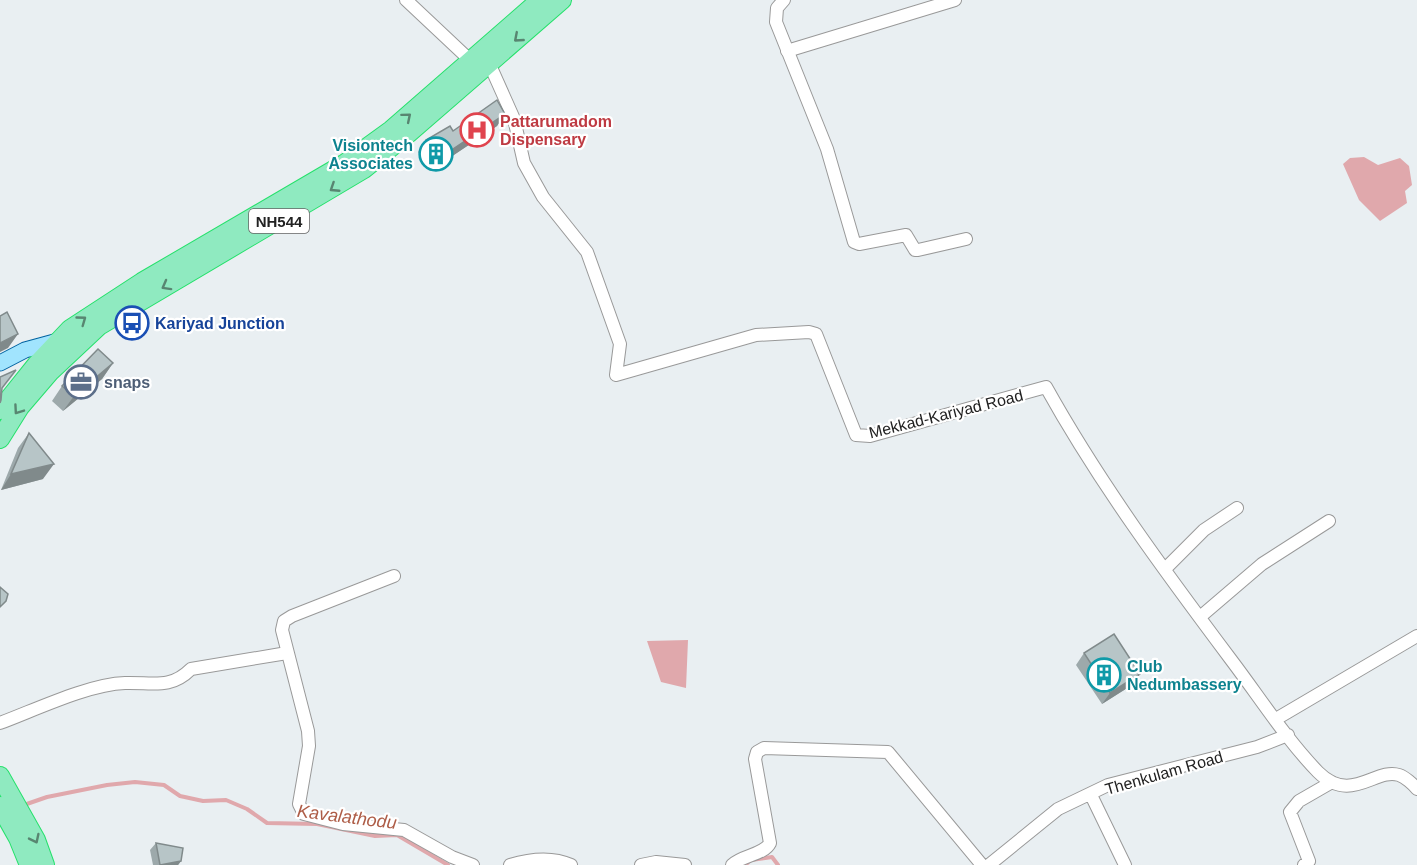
<svg xmlns="http://www.w3.org/2000/svg" width="1417" height="865" font-family="Arial,sans-serif">
	<style>
		.water { fill: #e0a8ac }
		.lines { fill: none; stroke-linecap: round; stroke-linejoin: round }
		.stream { stroke: #e0a8ac; stroke-width: 4 }
		.minor-casing { stroke: #999; stroke-width: 14 }
		.major-casing { stroke: #0062a0; stroke-width: 17 }
		.highway-casing { stroke: #25e16b; stroke-width: 20 }
		.minor { stroke: #fff; stroke-width: 12 }
		.major { stroke: #a1e4fe; stroke-width: 15 }
		.highway { stroke: #8feac0; stroke-width: 18 }
		.wall { fill: #9da9ab }
		.shaded-wall { fill: #808a8b }
		.building { fill: #b7c5c7; stroke: #808a8b; stroke-width: 1.5 }
		.oneway { stroke: #588671 }
		.labels { text-anchor: middle; dominant-baseline: central; stroke-width: 4.5; stroke-linejoin: round; paint-order: stroke }
		.shield { fill: #fff; stroke: #646464; stroke-width: 1.5 }
		.shield-label { font-size: 15px; font-weight: bold; fill: #222 }
		.health-label { font-size: 16px; font-weight: bold; fill: #be3a42; stroke: #fff; text-anchor: start }
		.culture-label { font-size: 16px; font-weight: bold; fill: #0d838f; stroke: #fff; text-anchor: end }
		.transit-label { font-size: 16px; font-weight: bold; fill: #164399; stroke: #fff; text-anchor: start }
		.service-label { font-size: 16px; font-weight: bold; fill: #4e5e75; stroke: #fff; text-anchor: start }
		.street-label { font-size: 16px; fill: #222; stroke: #fff }
		.water-label { font-size: 18px; font-style: italic; fill: #ae5d47; stroke: #fff }
	</style>
	<rect width="100%" height="100%" fill="#e9eff2"/>
	<path class="water" d="M1364,157L1378,165L1400,158L1409,166L1412,185L1405,191L1407,203L1380,221L1359,200L1343,164L1350,158Z
		M688,640L686,688L661,682L647,641Z"/>
	<g class="lines">
		<path class="stream" d="M21,806L47,797L107,785L135,782L164,785L180,796L203,801L226,800L247,809L267,823L317,824L375,836L397,835L448,865
			M745,865L751,860L772,857L778,865"/>
		<g class="minor-casing">
			<path id="minor" d="M406,0L472,62
				M784,0L777,8L776,22L827,149L854,242L859,244L906,235L915,250H918L966,239
				M787,51L955,0
				M489,63L514,119L524,163L543,197L587,252L620,344L616,375L756,335L809,332L816,334L856,435L870,436L1046,387C1100,484 1166,573 1232,661C1260,698 1286,739 1318,772C1351,805 1376,767 1399,775C1405,777 1413,784 1417,789
				M1165,569L1204,530L1237,508
				M394,576L292,616L284,621L282,630L308,731L309,746L299,804L304,814L343,824L404,830L452,857L473,865
				M1200,617L1262,564L1329,521
				M1276,719L1417,636
				M0,723C35,710 89,684 125,683C152,682 170,690 191,669L287,653
				M1091,795L1125,865
				M510,865C530,859 551,856 571,865
				M641,865L656,862L685,865
				M732,865C742,855 764,855 770,843L755,759L757,752L764,748L888,752L982,865
				M989,865L1058,809L1108,785L1257,747L1288,735
				M1304,865L1309,861L1290,812L1299,801L1332,782"/>
		</g>
		<g class="major-casing">
			<path id="major" d="M0,363L25,350L58,341"/>
		</g>
		<g class="highway-casing">
			<path id="highway" d="M0,410L36,365L70,329L142,282L344,164L391,130L540,0
				M0,439L20,407L50,372L99,326L364,169L409,133L562,0
				M0,776L36,840L45,865
				M0,806L18,838L29,865"/>
		</g>
		<use href="#minor" class="minor"/>
		<use href="#major" class="major"/>
		<use href="#highway" class="highway"/>
	</g>
	<path class="wall" d="M505,114L497,126L430,171L418,152L426,140Z
		M113,363L102,379L63,411L52,401L62,386Z
		M29,433L43,479L1,490L18,448Z
		M1084,653L1132,685L1102,704L1076,665Z
		M156,843L181,861L178,865H153L150,850Z"/>
	<path class="shaded-wall" d="M505,114L497,126L430,171L438,159Z
		M18,334L8,348L0,352V343Z
		M113,363L102,379L63,411L74,396Z
		M54,464L43,479L1,490L11,474Z
		M1140,674L1132,685L1102,704L1110,693Z
		M181,861L178,865H160Z"/>
	<path class="building" d="M497,100L505,114L438,159L426,140L450,126L453,131Z
		M7,312L18,334L0,343V316Z
		M98,349L113,363L74,396L62,386Z
		M16,370L2,388L1,400L0,403V377Z
		M29,433L54,464L11,474Z
		M0,587L8,594L6,601L0,607Z
		M1114,634L1140,674L1110,693L1084,653Z
		M156,843L183,848L181,861L160,865Z"/>
	<defs><path id="oneway-chevron" d="M-2-3.5L2.5 0L-2 3.5" fill="none" stroke-width="1.6" stroke-linecap="round" stroke-linejoin="round" transform="scale(1.5)"/></defs>
	<g class="oneway">
		<use href="#oneway-chevron" transform="translate(518 38) rotate(139)"/>
		<use href="#oneway-chevron" transform="translate(407 117) rotate(-40)"/>
		<use href="#oneway-chevron" transform="translate(334 188) rotate(147)"/>
		<use href="#oneway-chevron" transform="translate(166 286) rotate(151)"/>
		<use href="#oneway-chevron" transform="translate(82 320) rotate(-36)"/>
		<use href="#oneway-chevron" transform="translate(18 410) rotate(125)"/>
		<use href="#oneway-chevron" transform="translate(35 839) rotate(64)"/>
	</g>
	<defs>
		<g id="hospital-ring" transform="scale(1.725)"><circle r="9.5" fill="#fff" stroke="#e0444e" stroke-width="1.5"/><path d="M-5-5h3v3.5h4V-5h3V5h-3V1.5h-4V5h-3Z" fill="#e0444e"/></g>
		<g id="building-ring" transform="scale(1.725)"><circle r="9.5" fill="#fff" stroke="#0f9aa8" stroke-width="1.5"/><path d="M-4-6H4V6H1V3H-1V6H-4ZM-2.5-4.3h1.7v1.8h-1.7ZM.8-4.3h1.7v1.8H.8ZM-2.5-1h1.7V.8h-1.7ZM.8-1h1.7V.8H.8Z" fill="#0f9aa8"/></g>
		<g id="bus-ring" transform="scale(1.725)"><circle r="9.5" fill="#fff" stroke="#1a4fb4" stroke-width="1.5"/><path d="M-5-6H5V4H4V6H2V4H-2V6H-4V4H-5ZM-3.5-4V0h7V-4ZM-3.5 1.2v1.5H-2V1.2ZM2 1.2v1.5H3.5V1.2Z" fill="#1a4fb4"/></g>
		<g id="office-ring" transform="scale(1.725)"><circle r="9.5" fill="#fff" stroke="#5c6f8a" stroke-width="1.5"/><path d="M-6-3h4V-5.5h4V-3h4V5H-6ZM-1-4.5V-3h2v-1.5ZM-6 0V1H6V0Z" fill="#5c6f8a"/></g>
	</defs>
	<g fill-rule="evenodd">
		<use href="#hospital-ring" x="477" y="130"/>
		<use href="#building-ring" x="436" y="154"/>
		<use href="#bus-ring" x="132" y="323"/>
		<use href="#office-ring" x="81" y="382"/>
		<use href="#building-ring" x="1104" y="675"/>
	</g>
	<g class="labels">
		<rect class="shield" x="249" y="209" width="60" height="24" rx="4.5"/>
		<g class="shield-label">
			<text x="279" y="221">NH544</text>
		</g>
		<g class="health-label">
			<text x="500" y="121">Pattarumadom<tspan x="500" dy="18">Dispensary</tspan></text>
		</g>
		<g class="culture-label">
			<text x="413" y="145">Visiontech<tspan x="413" dy="18">Associates</tspan></text>
			<text x="1127" y="666" text-anchor="start">Club<tspan x="1127" dy="18">Nedumbassery</tspan></text>
		</g>
		<g class="transit-label">
			<text x="155" y="323">Kariyad Junction</text>
		</g>
		<g class="service-label">
			<text x="104" y="382">snaps</text>
		</g>
		<g class="street-label">
			<text transform="translate(946 414) rotate(-14)">Mekkad-Kariyad Road</text>
			<text transform="translate(1164 773) rotate(-16)">Thenkulam Road</text>
		</g>
		<g class="water-label">
			<text transform="translate(347 817) rotate(7)">Kavalathodu</text>
		</g>
	</g>
</svg>
